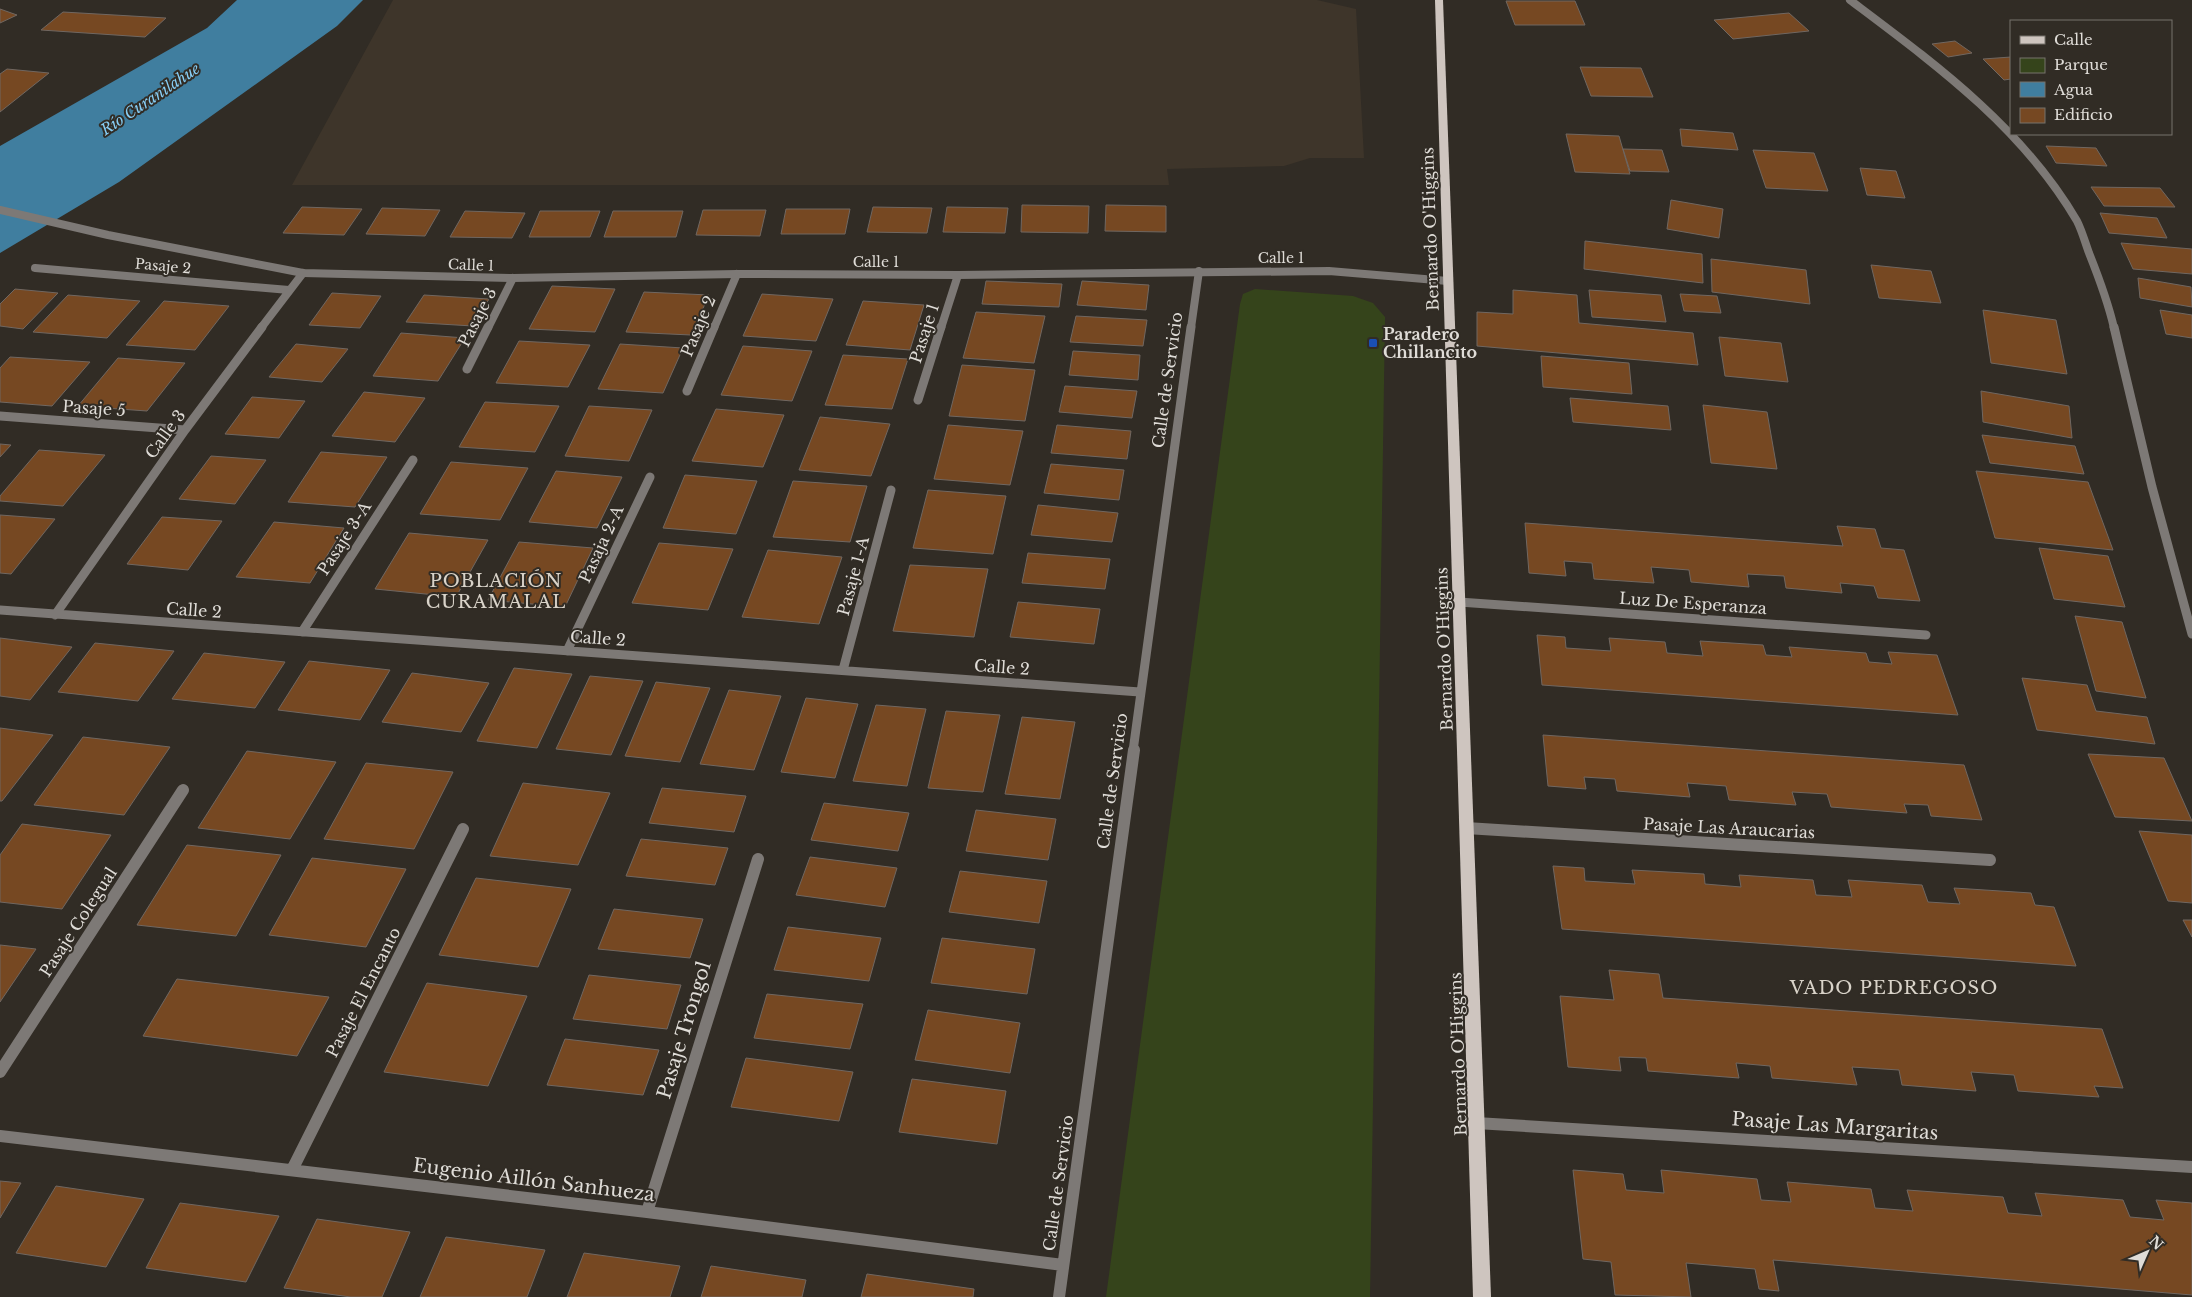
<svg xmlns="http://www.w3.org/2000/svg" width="2192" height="1297" font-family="'Libre Baskerville',serif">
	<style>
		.built { fill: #3e352a }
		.green { fill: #35441b }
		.water { fill: #407e9f }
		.building { fill: #764822; stroke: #706761 }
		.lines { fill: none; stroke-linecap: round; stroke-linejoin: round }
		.minor-far2 { stroke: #7d7976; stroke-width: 8 }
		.minor-far1 { stroke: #7d7976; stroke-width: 9 }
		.minor { stroke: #7d7976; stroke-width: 12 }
		.tertiary { stroke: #7d7976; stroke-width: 8 }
		.primary { fill: #cec5bf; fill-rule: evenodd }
		.transit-dot { fill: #1a4fb4; stroke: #312c25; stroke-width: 2 }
		.labels { text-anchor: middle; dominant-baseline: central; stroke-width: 4; stroke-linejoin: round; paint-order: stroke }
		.far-street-label { font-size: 14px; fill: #dfdcd7; stroke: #312c25 }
		.far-water-label { font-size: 15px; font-style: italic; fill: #87cdf4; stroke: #312c25 }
		.street-label { font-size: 16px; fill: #dfdcd7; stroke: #312c25 }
		.poi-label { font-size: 16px; font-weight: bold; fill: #dfdcd7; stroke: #312c25; text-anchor: start }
		.neighbourhood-label { font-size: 18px; letter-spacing: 1px; fill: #d9d3c9; stroke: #312c25 }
		.near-street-label { font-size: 19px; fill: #dfdcd7; stroke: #312c25 }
	</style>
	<rect width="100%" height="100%" fill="#312c25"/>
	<path class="built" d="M393,0H1317L1356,9L1364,158H1310L1284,166L1167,169L1169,185H292Z"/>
	<path class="green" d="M1255,289L1353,296L1373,303L1385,317L1370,1297H1106L1240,304L1243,294Z"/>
	<path class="water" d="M237,0H363L337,26L119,182L0,253V146L207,28Z"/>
	<path class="building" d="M1506,1H1575L1585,25H1515Z
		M0,9L17,15L0,23Z
		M63,12L166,18L145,37L41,30Z
		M1789,13L1809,31L1733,39L1714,20Z
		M1955,41L1972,53L1948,57L1932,44Z
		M2011,57V79L2004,80L1983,59Z
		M1580,67L1641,68L1653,97L1591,96Z
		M7,69L49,73L0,112V74Z
		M1680,129L1733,133L1738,150L1682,146Z
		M1566,134L1619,136L1630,174L1575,172Z
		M2046,146L2096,148L2107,166L2056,163Z
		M1623,149L1662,150L1669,172L1630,171Z
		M1753,150L1814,153L1828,191L1766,188Z
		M1860,168L1896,171L1905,198L1867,195Z
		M2091,187L2160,188L2175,207L2104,206Z
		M1671,200L1723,209L1719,238L1667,229Z
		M1022,205L1089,206L1088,233L1021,232Z
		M1106,205L1166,206V232L1105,231Z
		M302,207L362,209L344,235L283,233Z
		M873,207L932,208L927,233L867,232Z
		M947,207L1008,208L1005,233L943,232Z
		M382,208L440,210L425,236L366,234Z
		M786,209H850L845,234H781Z
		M703,210H766L760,236L696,235Z
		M465,211L525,213L512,238L450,237Z
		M540,211H600L590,237H529Z
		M613,211H683L676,237H604Z
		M2100,213L2157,218L2167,238L2109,233Z
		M1585,241L1702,254L1703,283L1584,269Z
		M2121,243L2192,249V274L2133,269Z
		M1711,259L1806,270L1810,304L1712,292Z
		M1871,265L1931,271L1941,303L1879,298Z
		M2138,278L2191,287L2192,307L2140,298Z
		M986,281L1062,284L1059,307L982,304Z
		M1082,281L1149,285L1146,310L1077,305Z
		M552,286L615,289L595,332L529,329Z
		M15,289L58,293L23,329L0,326V304Z
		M1513,290L1577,295L1579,323L1693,333L1698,365L1477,346V312L1513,314Z
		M1589,290L1661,295L1666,322L1592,317Z
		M644,292L709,295L691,335L626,332Z
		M332,293L381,296L360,328L309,325Z
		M762,294L833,299L816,341L743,336Z
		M1680,294L1717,296L1721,313L1684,311Z
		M68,295L140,301L107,338L33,332Z
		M424,295L489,299L473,326L406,322Z
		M164,301L229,306L195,350L126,345Z
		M863,301L924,305L910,350L846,345Z
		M1983,310L2056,320L2067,374L1991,363Z
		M2160,310L2192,315V338L2166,334Z
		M976,312L1045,316L1034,363L963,358Z
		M1076,316L1147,320L1143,346L1070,342Z
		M401,333L465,338L438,381L373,376Z
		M1719,337L1781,343L1788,382L1725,376Z
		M519,341L590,345L568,387L496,383Z
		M296,344L348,349L322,382L269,377Z
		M620,344L683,348L663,393L598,389Z
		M743,346L812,351L792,401L721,395Z
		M1073,351L1140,355L1138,380L1069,375Z
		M843,355L908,359L892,409L825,405Z
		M1541,356L1629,363L1632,394L1543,387Z
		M10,357L90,362L52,406L0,402V368Z
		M118,358L185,363L147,411L78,406Z
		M962,365L1035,370L1025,421L949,416Z
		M1065,386L1137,391L1132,418L1059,412Z
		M1981,391L2069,406L2072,438L1983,422Z
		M364,392L425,398L395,442L332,436Z
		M252,397L305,401L279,438L225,434Z
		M1570,398L1668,406L1671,430L1573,422Z
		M485,402L559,406L535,452L459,447Z
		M1703,405L1767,412L1777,469L1711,463Z
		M589,406L652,410L629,461L565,456Z
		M716,409L784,415L763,467L692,461Z
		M820,417L890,424L871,476L799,470Z
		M948,425L1023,431L1010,485L934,479Z
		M1057,425L1131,431L1127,459L1051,453Z
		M1982,435L2075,446L2084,474L1990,463Z
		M0,444L11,445L0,457Z
		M39,450L105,455L63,506L0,501V496Z
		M321,452L387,457L355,507L288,502Z
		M211,456L266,460L235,504L179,499Z
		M451,462L528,468L500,520L420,514Z
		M1051,464L1124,470L1119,500L1044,493Z
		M556,471L622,477L597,528L529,522Z
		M1976,471L2088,482L2113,550L1995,538Z
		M685,475L757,481L736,534L663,528Z
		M793,481L867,486L850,542L773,537Z
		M928,490L1006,496L993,554L913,548Z
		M1038,505L1118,513L1112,542L1031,535Z
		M0,515L55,519L11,574L0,573Z
		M162,517L222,521L188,570L127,564Z
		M274,522L344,528L310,583L236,577Z
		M1525,523L1843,546L1837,526L1875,529L1881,548L1904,550L1920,601L1878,598L1874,586L1840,583L1842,593L1786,588L1784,576L1747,574L1749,587L1691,582L1689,570L1651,567L1654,583L1594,579L1592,563L1564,561L1566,576L1529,573Z
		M409,533L488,540L456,597L375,589Z
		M519,542L593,548L565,607L488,600Z
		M659,543L733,549L708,610L632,603Z
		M2039,548L2108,556L2125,607L2054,599Z
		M768,550L842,557L819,624L742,617Z
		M1028,553L1110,559L1105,589L1022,583Z
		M910,565L988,569L974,637L893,631Z
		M1018,602L1100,609L1094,644L1010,637Z
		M2075,616L2122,622L2146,698L2096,691Z
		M1537,635L1565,637L1566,648L1611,651L1609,638L1665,642L1667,653L1703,656L1700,641L1763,645L1766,655L1792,657L1789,647L1866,653L1869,662L1892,664L1888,652L1937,655L1958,715L1542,685Z
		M0,638L72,647L30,700L0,696Z
		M95,643L174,651L138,701L58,692Z
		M204,653L285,662L255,708L172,699Z
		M309,661L390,670L360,720L278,710Z
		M514,668L572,674L537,748L477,741Z
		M412,673L489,683L461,732L382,722Z
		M590,676L643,681L611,755L556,749Z
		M2022,678L2087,685L2096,711L2147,717L2155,744L2037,730Z
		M656,682L710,688L680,762L625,756Z
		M729,690L781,696L754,770L700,764Z
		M806,698L858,704L835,778L781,772Z
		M876,705L926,709L907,786L853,781Z
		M946,711L1000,715L983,792L928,788Z
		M1022,717L1075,722L1060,799L1005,794Z
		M0,728L53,735L2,801H0Z
		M1543,735L1964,765L1982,820L1931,816L1928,805L1904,804L1907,813L1831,807L1827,794L1792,792L1796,805L1729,800L1726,786L1687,783L1690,797L1617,791L1615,779L1584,777L1586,789L1548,786Z
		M83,737L170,747L124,815L34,805Z
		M247,751L336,762L290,839L198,828Z
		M2088,754L2164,758L2192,821L2115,817Z
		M366,763L453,772L414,849L324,839Z
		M523,783L610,793L578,865L490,856Z
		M662,788L746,796L734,832L649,823Z
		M824,803L909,813L898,851L811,840Z
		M976,810L1056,819L1048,860L966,851Z
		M22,824L111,835L62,909L0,902V855Z
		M2139,831L2192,835V903L2168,901Z
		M641,839L728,848L715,885L626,876Z
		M187,845L281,855L236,936L137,925Z
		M810,857L897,868L885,907L796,895Z
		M312,858L406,869L366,947L269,935Z
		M1553,866L1584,868L1585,881L1635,884L1632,870L1704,874L1705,884L1741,887L1739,875L1813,880L1816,895L1852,897L1848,880L1922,885L1928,902L1960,904L1954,888L2031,893L2035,905L2054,907L2076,966L1562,929Z
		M960,871L1047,881L1039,923L949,912Z
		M476,878L571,889L538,967L439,955Z
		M614,909L703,919L690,958L598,949Z
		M2183,920H2192V937Z
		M788,927L881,938L869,981L774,970Z
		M942,938L1035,949L1027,994L931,983Z
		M0,945L36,949L0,1002Z
		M1609,970L1659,974L1663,998L2102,1029L2123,1088L2094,1086L2099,1097L2018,1091L2014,1075L1971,1072L1976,1091L1902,1085L1899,1070L1852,1067L1857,1085L1772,1078L1770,1066L1736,1063L1739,1078L1648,1071L1646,1058L1619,1057L1621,1071L1568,1067L1560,996L1614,1000Z
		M589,975L681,985L667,1029L573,1019Z
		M177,979L329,997L297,1056L143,1036Z
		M427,983L527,996L488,1086L384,1072Z
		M767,994L863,1004L850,1049L754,1038Z
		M928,1010L1020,1023L1010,1073L915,1060Z
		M565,1039L659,1050L643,1095L547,1085Z
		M746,1058L853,1072L839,1121L731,1107Z
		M912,1079L1006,1091L997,1144L899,1132Z
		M1573,1170L1623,1174L1626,1190L1664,1193L1661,1170L1757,1179L1761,1200L1791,1202L1787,1182L1871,1189L1875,1208L1913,1211L1907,1190L2003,1197L2008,1213L2042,1216L2035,1193L2123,1200L2130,1217L2164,1220L2156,1200L2192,1203V1295L1773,1260L1779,1291L1759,1289L1755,1269L1686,1263L1691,1297L1615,1295L1611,1262L1583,1259Z
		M0,1181L21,1183L0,1218Z
		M56,1186L144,1199L106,1267L16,1253Z
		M180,1203L279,1216L246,1282L146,1268Z
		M317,1219L410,1232L382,1297H351L284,1288Z
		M446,1237L545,1250L527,1297H420Z
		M584,1253L680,1266L670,1297H567Z
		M711,1266L806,1280L802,1297H701Z
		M867,1274L974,1289L973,1297H861Z"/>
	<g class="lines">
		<path class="minor-far2" d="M1850,0C1935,64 2022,127 2077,221C2082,231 2085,242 2089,253C2099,278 2108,302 2114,328
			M35,268L289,290
			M261,328L303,273
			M488,328L513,278
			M714,328L737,274
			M941,328L958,275
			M1191,328L1199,271"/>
		<path class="minor-far1" d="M2114,327L2152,487L2192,634
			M467,369L488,327
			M687,391L714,327
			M918,400L941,327
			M0,416L185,430
			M1459,602L1926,635
			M0,610L1140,692
			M55,615L185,430L262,327
			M302,632L413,460
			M567,651L650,477
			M843,670L891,490
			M1133,751L1191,327"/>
		<path class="minor" d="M1466,828L1990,860
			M0,1072L183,790
			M1476,1123L2192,1167
			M0,1136L647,1212L1063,1265
			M292,1170L463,829
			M647,1212L758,859
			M1059,1297L1134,750"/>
		<path class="tertiary" d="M0,210L108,235L303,273L513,278L737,274L958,275L1329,271L1448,281"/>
		<path class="primary" d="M1435,0H1443L1491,1297H1473Z"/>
	</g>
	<rect class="transit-dot" x="1368" y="338" width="10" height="10" rx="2.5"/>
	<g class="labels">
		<g class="far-street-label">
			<text x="1281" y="258">Calle 1</text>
			<text x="876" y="262">Calle 1</text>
			<text transform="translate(471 265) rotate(2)">Calle 1</text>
			<text transform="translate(163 266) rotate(5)">Pasaje 2</text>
		</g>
		<g class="far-water-label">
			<text transform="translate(150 99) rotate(-34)">Río Curanilahue</text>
		</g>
		<g class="street-label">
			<text transform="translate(1430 229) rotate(-92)">Bernardo O'Higgins</text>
			<text transform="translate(477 317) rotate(-63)">Pasaje 3</text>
			<text transform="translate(698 326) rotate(-67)">Pasaje 2</text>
			<text transform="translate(924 333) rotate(-72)">Pasaje 1</text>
			<text transform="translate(1167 380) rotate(-82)">Calle de Servicio</text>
			<text transform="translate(94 408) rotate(4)">Pasaje 5</text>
			<text transform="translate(165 434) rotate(-54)">Calle 3</text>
			<text transform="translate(344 538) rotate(-57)">Pasaje 3-A</text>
			<text transform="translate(601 544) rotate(-65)">Pasaja 2-A</text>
			<text transform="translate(853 576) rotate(-75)">Pasaje 1-A</text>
			<text transform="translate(1693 603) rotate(4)">Luz De Esperanza</text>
			<text transform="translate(194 610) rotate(4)">Calle 2</text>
			<text transform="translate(598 638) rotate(4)">Calle 2</text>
			<text transform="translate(1444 649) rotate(-92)">Bernardo O'Higgins</text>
			<text transform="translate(1002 667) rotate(4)">Calle 2</text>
			<text transform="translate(1112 781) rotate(-82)">Calle de Servicio</text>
			<text transform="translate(1729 828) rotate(3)">Pasaje Las Araucarias</text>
			<text transform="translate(78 922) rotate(-57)">Pasaje Colegual</text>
			<text transform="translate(363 992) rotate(-63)">Pasaje El Encanto</text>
			<text transform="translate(1458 1054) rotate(-92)">Bernardo O'Higgins</text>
			<text transform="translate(1058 1183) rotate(-82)">Calle de Servicio</text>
		</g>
		<g class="poi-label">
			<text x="1383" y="334">Paradero<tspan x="1383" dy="18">Chillancito</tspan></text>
		</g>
		<g class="neighbourhood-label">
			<text x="496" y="581">POBLACIÓN<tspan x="496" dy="21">CURAMALAL</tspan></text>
			<text x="1894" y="988">VADO PEDREGOSO</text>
		</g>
		<g class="near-street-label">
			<text transform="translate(684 1030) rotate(-73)">Pasaje Trongol</text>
			<text transform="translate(1835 1126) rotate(4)">Pasaje Las Margaritas</text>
			<text transform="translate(534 1180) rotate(7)">Eugenio Aillón Sanhueza</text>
		</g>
	</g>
	<rect x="2010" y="20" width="162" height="115" fill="#312c25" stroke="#77726c"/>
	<rect x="2020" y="36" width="25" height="8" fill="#cec5bf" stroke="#77726c"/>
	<text x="2054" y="45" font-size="15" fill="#dfdcd7">Calle</text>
	<rect x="2020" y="58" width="25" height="15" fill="#35441b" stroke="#77726c"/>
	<text x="2054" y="70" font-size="15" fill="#dfdcd7">Parque</text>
	<rect x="2020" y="82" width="25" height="15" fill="#407e9f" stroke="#77726c"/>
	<text x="2054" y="95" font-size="15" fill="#dfdcd7">Agua</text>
	<rect x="2020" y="108" width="25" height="15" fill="#764822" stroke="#77726c"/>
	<text x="2054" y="120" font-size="15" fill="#dfdcd7">Edificio</text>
	<g transform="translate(2147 1252) rotate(45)" stroke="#312c25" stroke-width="4" paint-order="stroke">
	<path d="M0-4L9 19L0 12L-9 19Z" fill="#dfdcd7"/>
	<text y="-8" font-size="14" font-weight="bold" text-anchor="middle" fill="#dfdcd7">N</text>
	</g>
</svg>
